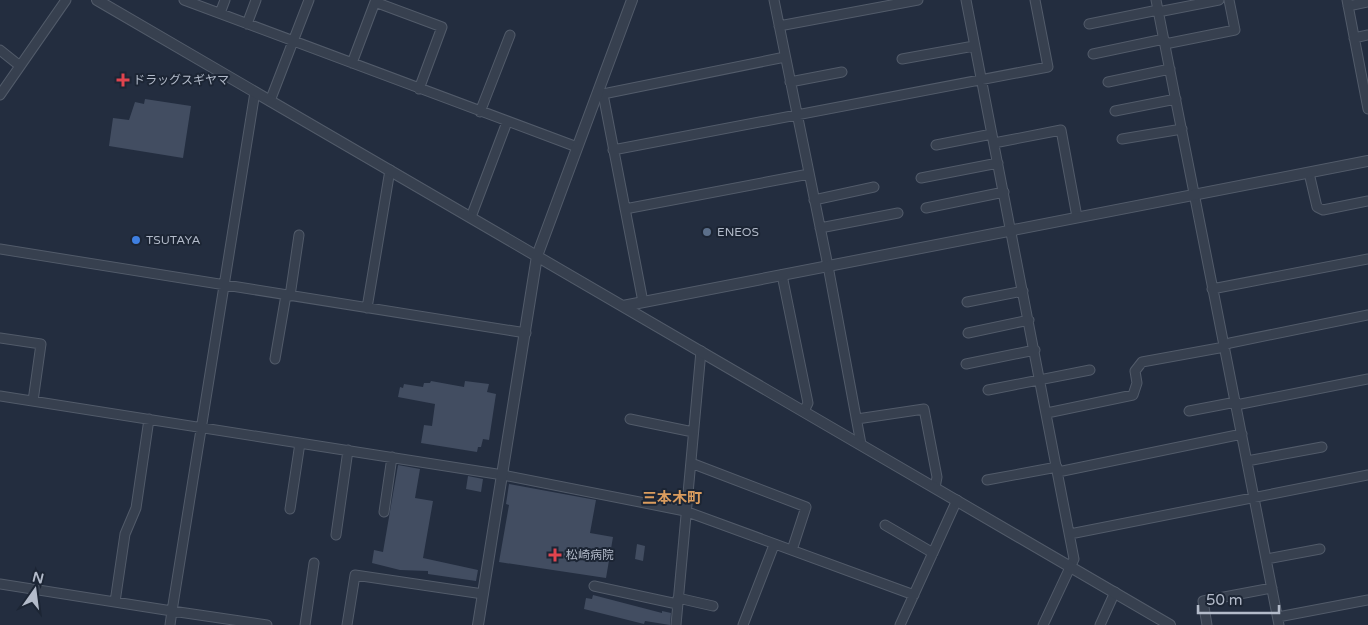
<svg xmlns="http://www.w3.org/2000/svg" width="1368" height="625" font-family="'Varela Round','Noto Sans JP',sans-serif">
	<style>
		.building { fill: #424d61 }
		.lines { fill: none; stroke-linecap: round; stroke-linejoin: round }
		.minor-casing { stroke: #525b6a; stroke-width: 11 }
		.tertiary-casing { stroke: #525b6a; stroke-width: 12 }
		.minor { stroke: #37404f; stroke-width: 9 }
		.tertiary { stroke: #37404f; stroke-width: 10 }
		.health-dot { fill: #e0444e; stroke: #1c2534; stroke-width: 2 }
		.service-dot { fill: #5c6f8a; stroke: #1c2534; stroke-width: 2 }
		.shop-dot { fill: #3f7fe0; stroke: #1c2534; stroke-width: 2 }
		.labels { text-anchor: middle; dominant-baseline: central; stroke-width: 4; stroke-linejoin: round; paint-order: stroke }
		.poi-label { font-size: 12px; fill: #b3bbca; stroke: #1c2534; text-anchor: start }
		.quarter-label { font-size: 15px; font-weight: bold; fill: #da9c5e; stroke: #1c2534 }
	</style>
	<rect width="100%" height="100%" fill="#232d3f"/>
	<path class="building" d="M145,99L191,106L183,158L109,146L113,118L129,120L135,102L144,104Z
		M431,381L464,387L465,381L489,384L487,392L496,394L489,440L483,439L481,447H478L477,452L421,443L424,425L432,426L435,404L398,397L400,387L403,388L404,384L423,387L424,383H430Z
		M398,465L420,469L415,498L433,501L423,558L478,570L476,581L428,574V571L400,570L372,563L374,550L383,552Z
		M468,476L483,479L481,492L466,489Z
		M509,484L596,500L590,533L613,537L606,578L499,562L509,505L506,504Z
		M637,544L645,546L643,561L635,559Z
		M593,595L662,613V611L671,613L670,625L645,621L644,624L584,609L586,598L592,599Z"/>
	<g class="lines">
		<g class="minor-casing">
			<path id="minor" d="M184,0L577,147
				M774,0L828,266L861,444
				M966,0L1074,559L1043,625
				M1156,0L1279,625
				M1347,0L1368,109
				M1348,6L1368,2
				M1158,12L1219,0
				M220,13L225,0
				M247,24L256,0
				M1089,24L1158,10
				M779,26L918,0
				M1354,38L1368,35
				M1165,44L1235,30L1229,0
				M0,50L20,66
				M1093,54L1164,39
				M902,59L974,46
				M352,63L375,2L442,27L419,89
				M790,82L842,72
				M1108,82L1170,69
				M599,91L603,94L643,302
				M255,92L172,611L267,625
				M603,94L785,57
				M0,95L66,0
				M270,101L309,0
				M1115,111L1176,99
				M480,112L510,35
				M1122,139L1182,129
				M994,143L1061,130L1077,217
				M936,145L992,134
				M613,150L1048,67L1035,0
				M1309,173L1317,207L1323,210L1368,201
				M921,178L998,163
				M814,200L874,187
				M926,208L1004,192
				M625,209L809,174
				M471,217L507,122
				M820,228L898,213
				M0,249L526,333
				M782,275L808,403L804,411
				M1212,289L1368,259
				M290,296L299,235
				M967,302L1023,291
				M367,308L390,170
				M968,333L1029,320
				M0,338L41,344L33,401
				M275,359L286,295
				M966,364L1035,350
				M988,390L1090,370
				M0,396L503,475L685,511L914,595
				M1236,405L1368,379
				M1189,411L1236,402
				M1047,413L1133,395L1137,383L1135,371L1142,362L1219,348L1230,343L1368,315
				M630,419L693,432
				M857,419L924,409L937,477L935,488
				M1247,461L1322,447
				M691,463L806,507L792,550
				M1058,472L1242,434
				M987,480L1057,467
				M290,509L300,443
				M384,512L392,457
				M885,525L933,553
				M1070,534L1368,475
				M336,535L348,450
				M1267,559L1320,549
				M0,584L172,611L170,625
				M594,586L677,604
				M678,598L713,606
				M115,602L125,534L136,508L149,419
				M1278,617L1368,600
				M305,625L314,563
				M347,625L355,575L483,594
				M676,625L701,351
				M743,625L774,545
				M900,625L957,500
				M1100,625L1115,592
				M1207,625L1203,601L1272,588"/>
		</g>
		<g class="tertiary-casing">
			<path id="tertiary" d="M97,0L1170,625
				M623,306L1368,161
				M478,625L537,256L632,0"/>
		</g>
		<use href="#minor" class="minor"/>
		<use href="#tertiary" class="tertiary"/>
	</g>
	<g class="health-dot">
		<path d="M120.5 72.5h5v5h5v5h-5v5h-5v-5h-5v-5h5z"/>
		<path d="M552.5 547.5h5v5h5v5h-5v5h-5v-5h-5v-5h5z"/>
	</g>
	<circle class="service-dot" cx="707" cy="232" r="5"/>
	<circle class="shop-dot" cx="136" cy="240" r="5"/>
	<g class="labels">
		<g class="poi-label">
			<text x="133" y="80">ドラッグスギヤマ</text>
			<text x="717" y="232">ENEOS</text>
			<text x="146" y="240">TSUTAYA</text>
			<text x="566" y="555">松崎病院</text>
		</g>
		<g class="quarter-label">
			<text x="672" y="498">三本木町</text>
		</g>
	</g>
	<g transform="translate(35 590) rotate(14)" stroke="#1c2534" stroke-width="4" paint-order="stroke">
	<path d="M0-4L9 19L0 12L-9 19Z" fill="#b3bbca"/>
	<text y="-8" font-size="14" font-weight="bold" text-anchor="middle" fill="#b3bbca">N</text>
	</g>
	<path d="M1198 605v8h81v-8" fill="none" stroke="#b3bbca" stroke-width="2.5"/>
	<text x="1206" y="605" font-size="15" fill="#b3bbca" stroke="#1c2534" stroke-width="4" paint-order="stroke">50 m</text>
</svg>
